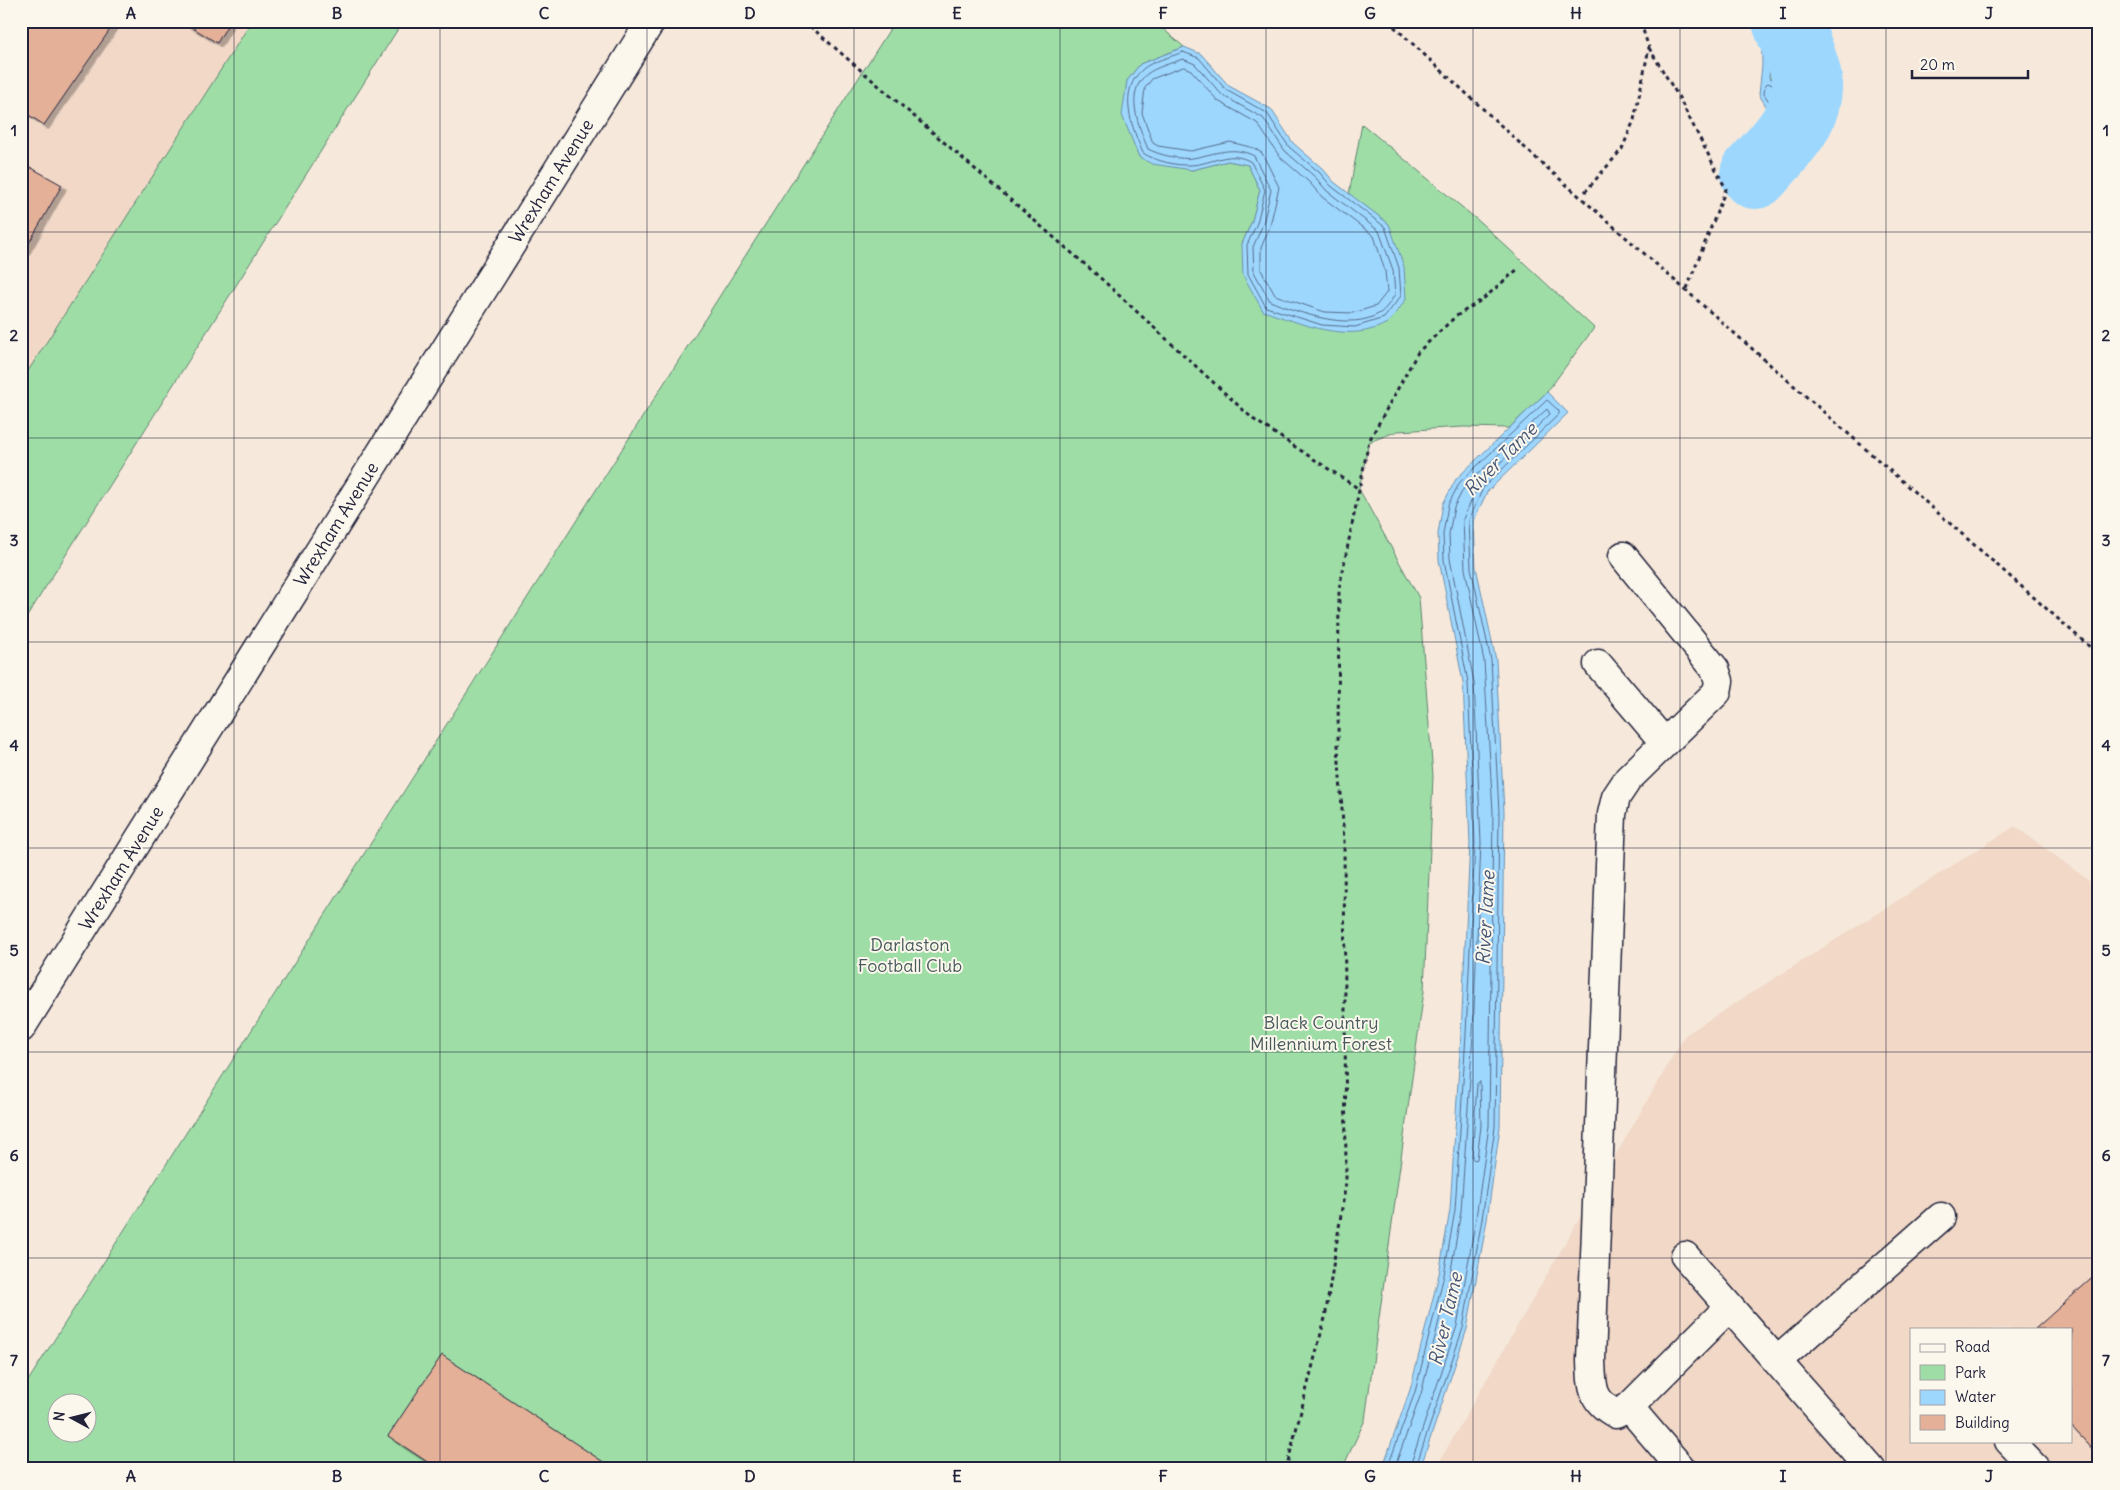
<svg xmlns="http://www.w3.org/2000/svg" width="2120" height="1490" font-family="Delius,sans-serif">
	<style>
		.built { fill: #f1d8c7; fill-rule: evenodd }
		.green { fill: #9edea6; stroke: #608070; fill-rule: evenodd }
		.water { fill: #9ed7fe; stroke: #6c8fb0 }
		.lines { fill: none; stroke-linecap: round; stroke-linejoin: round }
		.shore { stroke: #546a89; stroke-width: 1 }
		.river { stroke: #9ed7fe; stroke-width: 70 }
		.building { fill: #e4b098; stroke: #22223b; filter: url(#shadow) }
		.minor-casing { stroke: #22223b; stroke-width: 31 }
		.path { stroke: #22223b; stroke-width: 3; stroke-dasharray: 4 4; stroke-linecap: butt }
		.minor { stroke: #fbf7ec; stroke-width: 28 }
		.grid { fill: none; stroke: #22223b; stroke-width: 1; stroke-opacity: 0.55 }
		.labels { text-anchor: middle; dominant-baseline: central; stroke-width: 4; stroke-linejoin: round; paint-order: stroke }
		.street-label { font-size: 18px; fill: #22223b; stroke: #fbf7ec }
		.park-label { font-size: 18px; fill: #475a5b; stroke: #fbf7ec }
		.water-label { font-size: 19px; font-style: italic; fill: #475876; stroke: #fbf7ec }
		.neatline { fill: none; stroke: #22223b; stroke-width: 2 }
		.grid-label { font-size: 16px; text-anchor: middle; font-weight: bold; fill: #22223b }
	</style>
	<defs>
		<filter id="shadow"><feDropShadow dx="4.5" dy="4.5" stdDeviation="0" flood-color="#0004"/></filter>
	</defs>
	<rect width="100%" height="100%" fill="#f6e9db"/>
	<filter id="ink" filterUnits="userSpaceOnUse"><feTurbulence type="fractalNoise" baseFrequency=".02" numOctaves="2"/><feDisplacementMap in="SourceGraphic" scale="10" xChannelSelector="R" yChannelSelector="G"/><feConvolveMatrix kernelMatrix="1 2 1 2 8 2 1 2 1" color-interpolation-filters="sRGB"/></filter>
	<g filter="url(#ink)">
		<path class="built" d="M21,21H252L21,382Z
			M2015,826L2099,888V1469H1435L1685,1035ZM1911,1329H2071V1441H1911Z"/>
		<path class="green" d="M252,21H403L21,626V382Z
			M895,21H1154L1184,47L1140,64L1127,81L1123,115L1139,157L1192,170L1228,161L1248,165L1260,190L1252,221L1242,244L1389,224L1349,194L1362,124L1481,223L1594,328L1547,392L1509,428L1463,427L1398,431L1369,442L1359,489L1419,598L1433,776L1424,991L1365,1420L1342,1469H21V1392ZM58,1402H88V1432H58Z
			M1772,21H1793C1799,43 1798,66 1785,85L1769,78Z"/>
		<path class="water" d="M1761,21H1772L1769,78L1784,85C1798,66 1799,43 1793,21H1807L1832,100L1817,132L1773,188L1755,174L1756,142L1765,132L1768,120L1765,104L1759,95L1762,65Z
			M1184,47L1201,54L1229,86L1271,109L1293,143L1323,169L1334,182L1389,224L1404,267L1406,299C1401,306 1394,318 1387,323C1349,345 1300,323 1263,311L1243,275L1242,244L1252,221L1260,190L1248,165L1228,161L1192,170L1152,164L1139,157L1122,115L1127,81L1140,64Z
			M1547,392L1568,413L1487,492L1474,520L1476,567L1496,660L1504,812L1500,1127L1487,1220L1467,1329L1420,1469H1382L1410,1390L1439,1274L1450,1210L1461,1034L1470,843L1463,682L1439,560L1438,534L1443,504L1456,479Z"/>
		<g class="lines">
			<path class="shore" d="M1803,33L1806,34L1827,100C1816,122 1792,168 1771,180L1761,171V145L1770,134L1773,121L1770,103L1764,94L1765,85L1768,83L1783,90C1804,86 1799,46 1803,33Z
				M1183,52L1199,58L1226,90L1267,113L1289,147L1319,172L1331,186L1385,227L1399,268L1401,296L1384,318L1355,327L1322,325L1266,307L1248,274L1247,245L1257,223L1265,190L1251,162C1230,149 1213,164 1191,165C1177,166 1155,161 1143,153C1132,128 1117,91 1143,69C1152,61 1171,57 1183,52Z
				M1183,59L1195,64L1222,95L1263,118L1285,151L1315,177L1327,191L1379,231L1393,270L1395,294C1392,300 1386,309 1380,313C1351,332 1299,313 1270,301L1254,272L1253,247L1263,224L1271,190L1254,156C1233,145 1215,154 1193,158C1181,160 1159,155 1148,149C1139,127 1124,92 1147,74C1156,67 1172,63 1183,59Z
				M1808,63L1812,68L1820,99C1812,117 1787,164 1770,171L1767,168V147L1775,137L1779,121L1775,96C1780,94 1785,97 1790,94C1802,88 1801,72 1808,63Z
				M1184,67L1191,70L1218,101L1257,123L1280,157L1309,182L1322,197L1374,236L1385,271L1387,292L1376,306L1353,313L1325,312L1275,295L1261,270V248L1270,226L1279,187L1262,153L1254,148L1230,142L1191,151L1158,146L1153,143L1142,113L1145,88L1152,79Z
				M1806,87L1810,88C1815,107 1797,127 1786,142L1783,143L1782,140L1787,122L1785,105L1797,98Z
				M1480,1082L1481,1126L1477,1159L1474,1160L1472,1158L1477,1084Z
				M1387,1469L1415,1392L1444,1275L1455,1210L1466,1034L1475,843L1468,682L1444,560L1443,534L1448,505L1460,482L1547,400L1559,411V414L1483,488L1469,520L1471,568L1491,660L1499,812L1495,1127L1482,1219L1463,1328L1415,1469
				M1394,1469L1421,1394L1450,1276L1461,1211L1473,1034L1481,843L1474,682L1450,559L1449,534L1454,507L1465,486L1547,409L1550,414L1479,484L1463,519L1465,569L1484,661L1493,812L1489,1126L1476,1218L1457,1326L1409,1469"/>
			<path class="river" d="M1755,174C1779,147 1810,119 1807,79C1805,63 1793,38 1787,21"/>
		</g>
		<path class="building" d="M21,21H116L44,125L21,110Z
			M182,21H230L217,43Z
			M21,162L62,185L21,257Z
			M2099,1272V1456L2071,1426V1329H2035Z
			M442,1355L614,1469H438L388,1436Z"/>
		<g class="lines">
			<g class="minor-casing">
				<path id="minor" d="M1623,556L1715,669L1719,681L1717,692L1628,779L1616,797L1612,814L1591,1360C1592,1386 1591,1401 1616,1414L1629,1407L1729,1307
					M1598,664L1664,742
					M21,1028L651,21
					M1685,1256L1871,1469
					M1777,1361L1941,1217
					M1629,1407L1682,1469
					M2009,1441L2036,1469"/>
			</g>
			<path class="path" d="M804,21L1095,273L1253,419L1359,489
				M1388,21L1536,158L2099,655
				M1649,48L1678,96L1726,189L1686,291
				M1585,192L1622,149L1634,120L1649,48L1640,21
				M1286,1469L1325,1318L1346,1182L1344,841L1338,746L1339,589L1369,441L1418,352L1455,317L1483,299L1519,268"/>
			<use href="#minor" class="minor"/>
		</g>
	</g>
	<path class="grid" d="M234,21V1469M440,21V1469M647,21V1469M854,21V1469M1060,21V1469M1266,21V1469M1473,21V1469M1680,21V1469M1886,21V1469M21,232H2099M21,438H2099M21,642H2099M21,848H2099M21,1052H2099M21,1258H2099"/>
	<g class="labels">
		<g class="street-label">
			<text transform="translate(551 181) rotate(-58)">Wrexham Avenue</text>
			<text transform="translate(336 524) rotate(-58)">Wrexham Avenue</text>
			<text transform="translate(121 868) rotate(-58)">Wrexham Avenue</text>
		</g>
		<g class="park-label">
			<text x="910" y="944">Darlaston<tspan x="910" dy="21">Football Club</tspan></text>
			<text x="1321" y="1022">Black Country<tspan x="1321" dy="21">Millennium Forest</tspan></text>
		</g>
		<g class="water-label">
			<text transform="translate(1500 459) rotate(-45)">River Tame</text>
			<text transform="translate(1485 918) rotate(-87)">River Tame</text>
			<text transform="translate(1445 1319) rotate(-77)">River Tame</text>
		</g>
	</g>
	<rect width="2120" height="1490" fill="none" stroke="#fbf7ec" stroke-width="55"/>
	<rect x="1910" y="1328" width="162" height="115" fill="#fbf7ec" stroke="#a4a2a5"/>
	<rect x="1920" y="1344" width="25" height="8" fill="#fbf7ec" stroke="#a4a2a5"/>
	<text x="1955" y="1352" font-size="15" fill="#22223b">Road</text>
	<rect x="1920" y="1365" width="25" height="15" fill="#9edea6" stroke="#a4a2a5"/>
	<text x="1955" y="1378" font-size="15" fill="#22223b">Park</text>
	<rect x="1920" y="1390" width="25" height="15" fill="#9ed7fe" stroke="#a4a2a5"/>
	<text x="1955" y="1402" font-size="15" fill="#22223b">Water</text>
	<rect x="1920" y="1415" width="25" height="15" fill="#e4b098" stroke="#a4a2a5"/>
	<text x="1955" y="1428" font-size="15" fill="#22223b">Building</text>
	<g transform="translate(72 1418) rotate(277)"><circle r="24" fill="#fbf7ec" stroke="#a4a2a5"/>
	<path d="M0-4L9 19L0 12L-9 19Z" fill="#22223b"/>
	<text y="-8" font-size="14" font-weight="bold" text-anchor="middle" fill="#22223b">N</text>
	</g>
	<path d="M1912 70v8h116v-8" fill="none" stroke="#22223b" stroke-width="2.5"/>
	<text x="1920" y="70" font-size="15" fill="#22223b" stroke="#fbf7ec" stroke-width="4" paint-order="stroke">20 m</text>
	<rect x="28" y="28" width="2064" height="1434" class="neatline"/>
	<g class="grid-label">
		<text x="131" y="19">A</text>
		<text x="337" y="19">B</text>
		<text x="544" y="19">C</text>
		<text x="750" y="19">D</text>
		<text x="957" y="19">E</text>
		<text x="1163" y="19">F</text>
		<text x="1370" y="19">G</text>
		<text x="1576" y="19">H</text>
		<text x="1783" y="19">I</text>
		<text x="1989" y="19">J</text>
		<text x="14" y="136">1</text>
		<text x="2106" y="136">1</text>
		<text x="14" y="341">2</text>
		<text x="2106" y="341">2</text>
		<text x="14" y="546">3</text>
		<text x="2106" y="546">3</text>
		<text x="14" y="751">4</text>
		<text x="2106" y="751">4</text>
		<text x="14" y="956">5</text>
		<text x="2106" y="956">5</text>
		<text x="14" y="1161">6</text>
		<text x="2106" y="1161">6</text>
		<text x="14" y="1366">7</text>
		<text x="2106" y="1366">7</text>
		<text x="131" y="1482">A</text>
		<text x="337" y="1482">B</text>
		<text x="544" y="1482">C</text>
		<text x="750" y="1482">D</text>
		<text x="957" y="1482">E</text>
		<text x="1163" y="1482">F</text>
		<text x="1370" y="1482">G</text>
		<text x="1576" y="1482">H</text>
		<text x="1783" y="1482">I</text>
		<text x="1989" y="1482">J</text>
	</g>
</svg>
